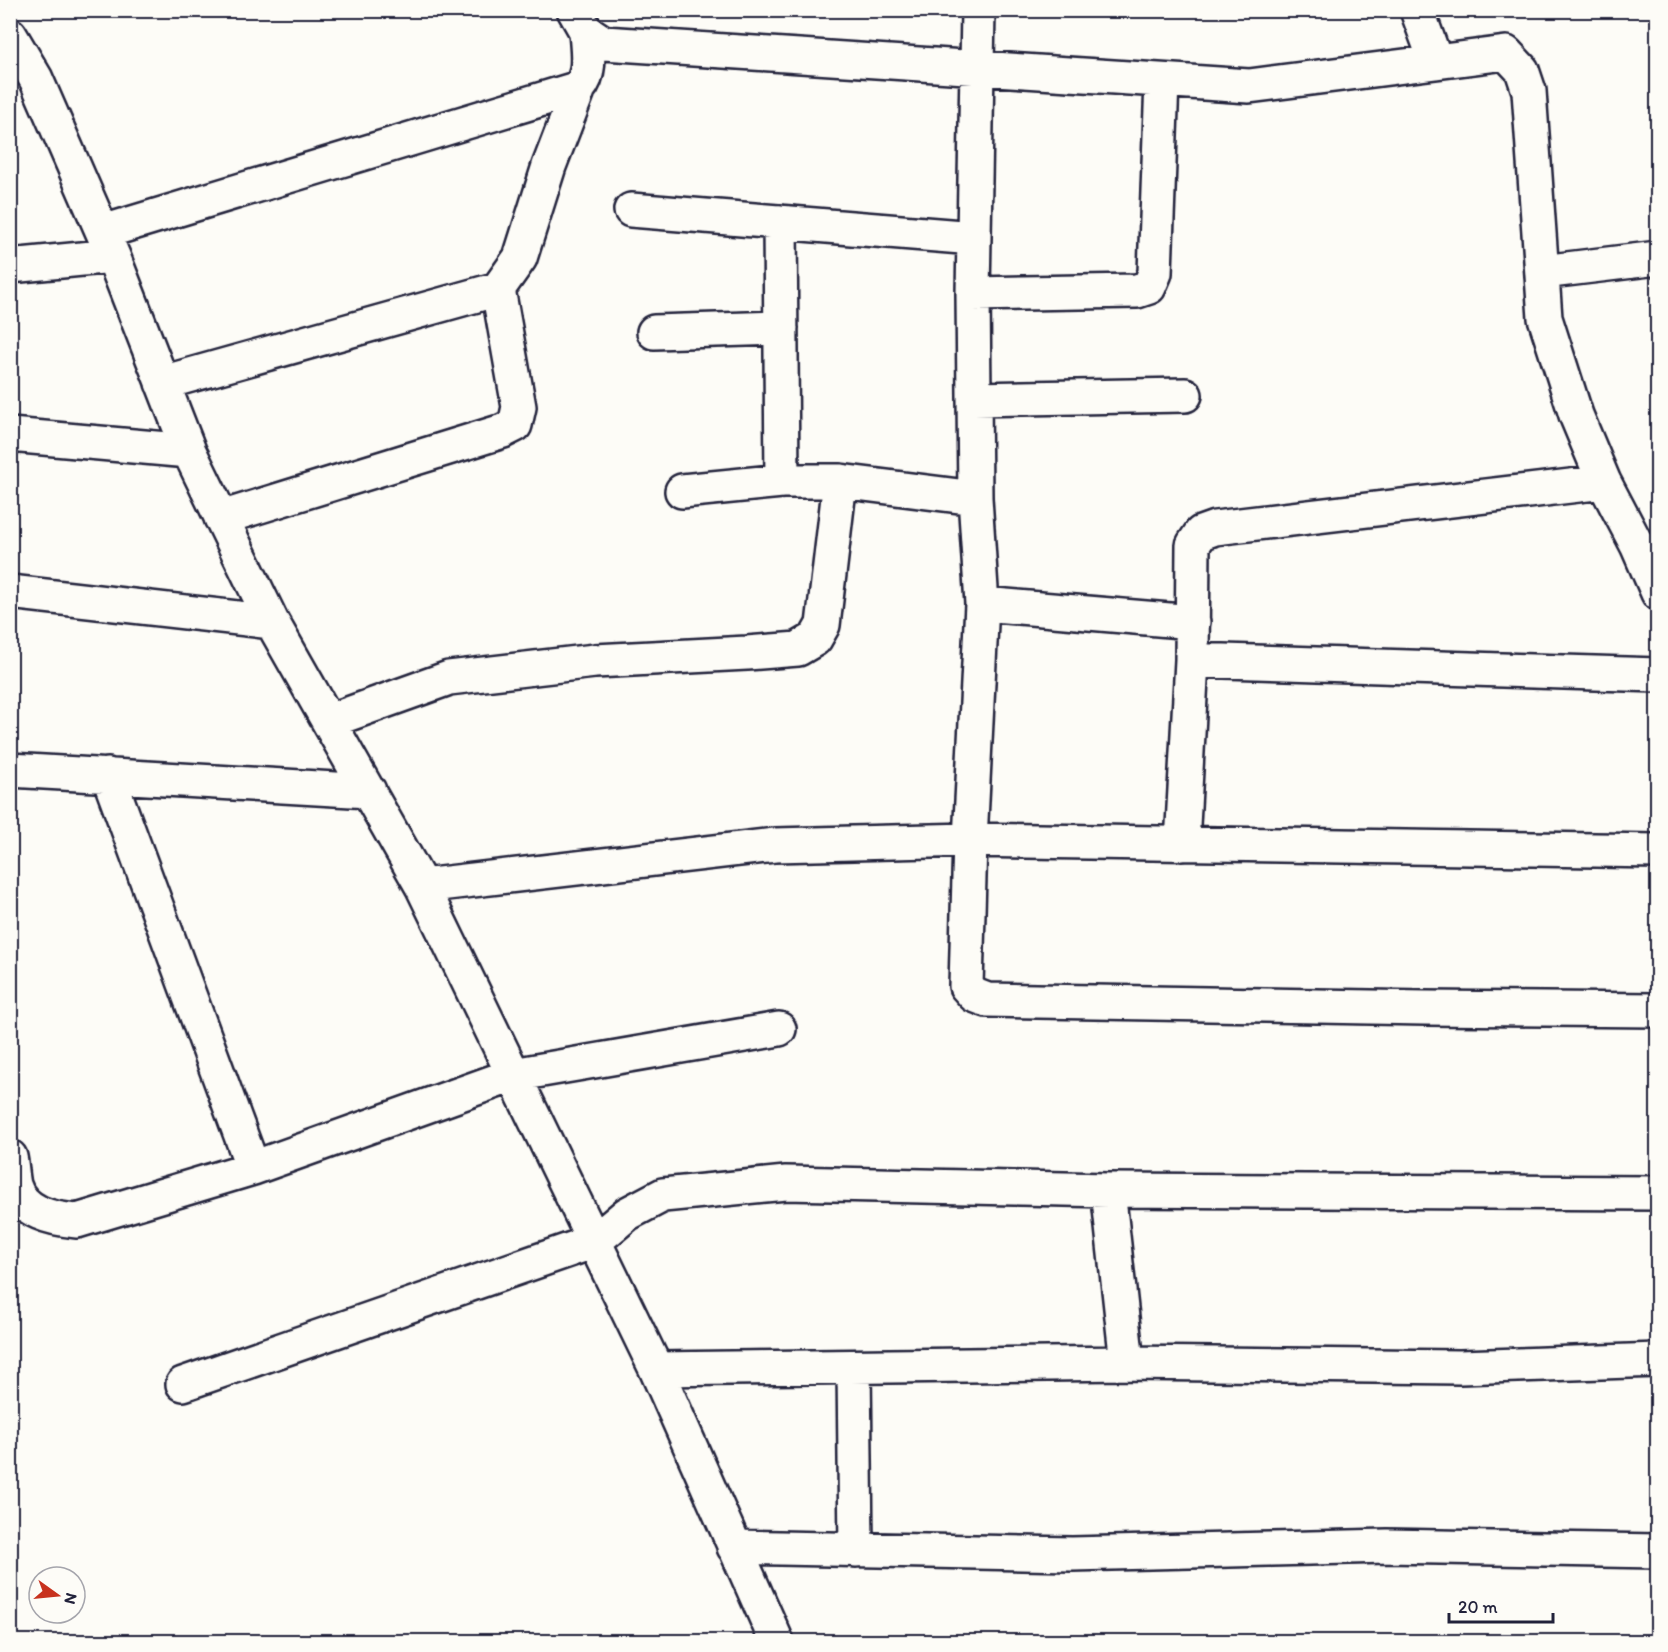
<svg xmlns="http://www.w3.org/2000/svg" width="1668" height="1652" font-family="Itim,sans-serif">
	<style>
		.lines { fill: none; stroke-linecap: round; stroke-linejoin: round }
		.minor-casing { stroke: #22223b; stroke-width: 38 }
		.minor { stroke: #fdfcf7; stroke-width: 33 }
	</style>
	<rect width="100%" height="100%" fill="#fdfcf7"/>
	<filter id="ink" filterUnits="userSpaceOnUse"><feTurbulence type="fractalNoise" baseFrequency=".0167" numOctaves="2"/><feDisplacementMap in="SourceGraphic" scale="12" xChannelSelector="R" yChannelSelector="G"/><feConvolveMatrix kernelMatrix="1 2 1 2 8 2 1 2 1" color-interpolation-filters="sRGB"/></filter>
	<g filter="url(#ink)">
		<g class="lines">
			<g class="minor-casing">
				<path id="minor" d="M574,10L586,31L604,43L1249,86L1506,53L1522,70L1529,91L1545,318L1576,415L1604,482L1637,545L1658,593
					M978,10L973,294L975,498L982,604L970,840L966,986L974,995L987,1000L1425,1008L1658,1010
					M1417,10L1436,62
					M10,35L36,79L113,256L189,451L272,622L422,886L656,1369L777,1642
					M631,210L974,238
					M780,222L782,481
					M103,232L579,88C592,73 587,49 586,31
					M10,266L113,256
					M1542,272L1658,258
					M973,294L1137,291L1149,287L1155,273L1162,81
					M654,332L781,328
					M162,383L498,289L520,258L549,166L579,88
					M974,399L1185,395
					M10,435L189,451
					M682,491L782,481H840L975,498
					M221,518L503,431L515,425L519,407L498,289
					M10,592L272,622
					M982,604L1193,622
					M1192,660L1658,675
					M329,721L449,678L595,661L747,653L798,649L815,639L823,625L840,481
					M10,770L369,791
					M108,775L253,1168
					M1182,844L1192,660L1193,545L1201,533L1215,528L1604,482
					M422,886L775,845L970,840L1658,851
					M10,1157C12,1166 12,1176 14,1185C22,1213 53,1219 77,1221L253,1168L513,1075L779,1029
					M1108,1190L1127,1363
					M854,1367L856,1550
					M656,1369L1127,1363L1460,1367L1658,1360
					M183,1384L595,1241L627,1214L663,1195L786,1183L1108,1190L1658,1193
					M734,1547L1072,1554L1387,1546L1658,1551"/>
			</g>
			<use href="#minor" class="minor"/>
		</g>
	</g>
	<rect width="1668" height="1652" fill="none" stroke="#fdfcf7" stroke-width="36"/>
	<rect x="18" y="18" width="1632" height="1616" fill="none" stroke="#22223b" stroke-width="2" filter="url(#ink)"/>
	<g transform="translate(57 1595) rotate(105)"><circle r="28" fill="#fdfcf7" stroke="#a5a5ac" stroke-width="1.5"/>
	<path d="M0-4.5L10 22L0 15L-10 22Z" fill="#c8321e"/>
	<text y="-9" font-size="16" font-weight="bold" text-anchor="middle" fill="#22223b">N</text>
	</g>
	<path d="M1449 1613v9h104v-9" fill="none" stroke="#22223b" stroke-width="3"/>
	<text x="1458" y="1613" font-size="18" fill="#22223b" stroke="#fdfcf7" stroke-width="4.5" paint-order="stroke">20 m</text>
</svg>
